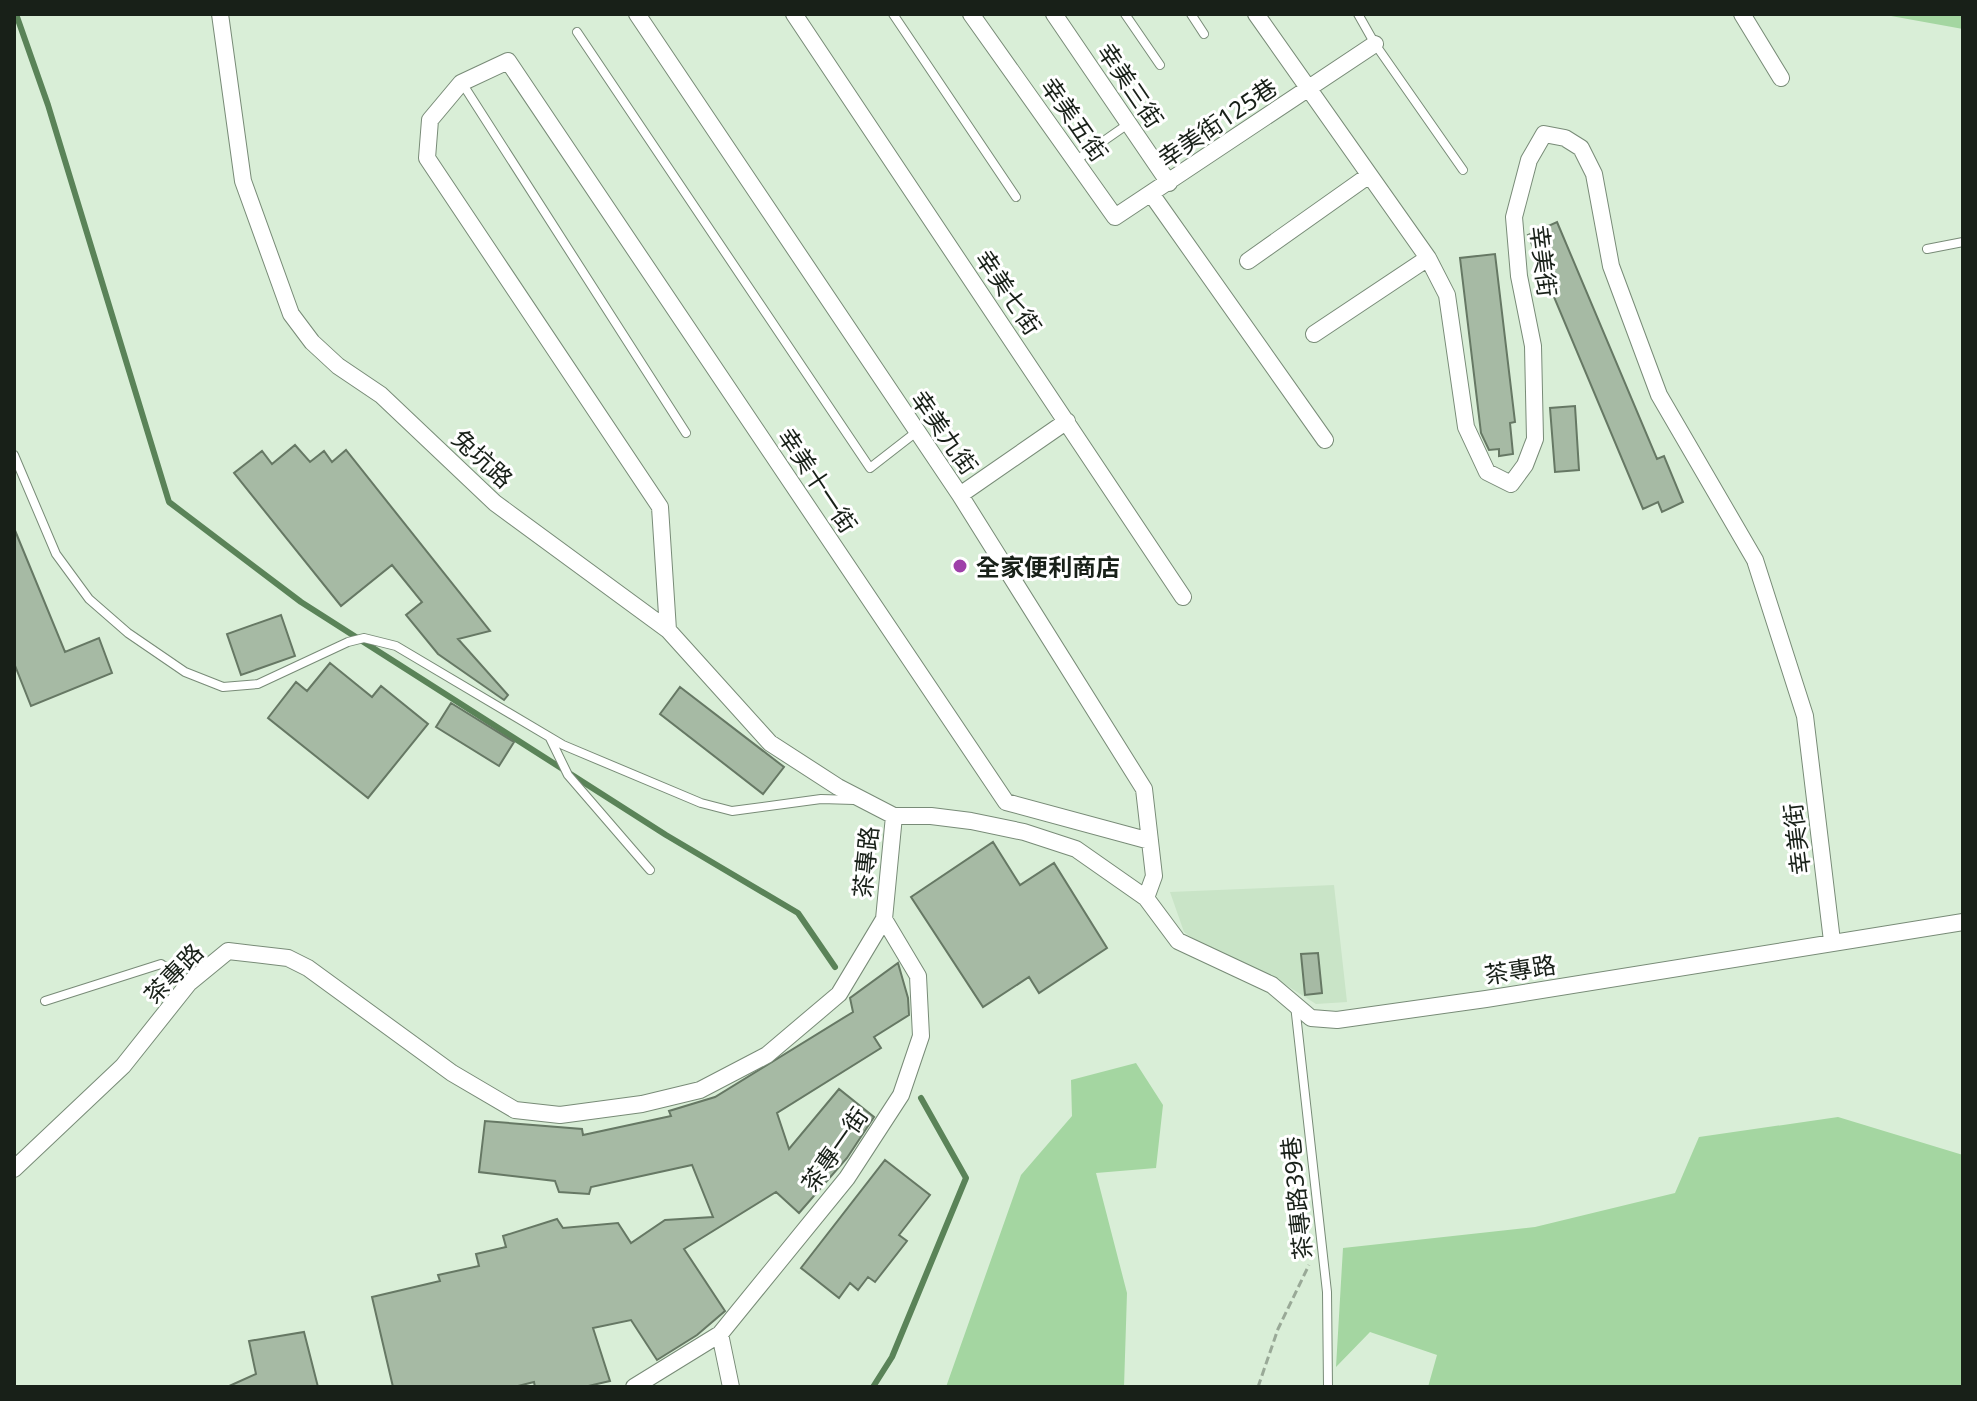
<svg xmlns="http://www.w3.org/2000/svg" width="1977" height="1401" font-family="'Noto Sans','Noto Sans TC',sans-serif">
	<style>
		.built { fill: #c9e4c7 }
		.green { fill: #a4d6a1 }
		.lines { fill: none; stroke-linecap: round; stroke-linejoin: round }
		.stream { stroke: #5a8358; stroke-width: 6 }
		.building { fill: #a6baa4; stroke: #667864; stroke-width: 2 }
		.service-casing { stroke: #788b77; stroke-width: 10 }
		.minor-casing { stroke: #788b77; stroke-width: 18 }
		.path { stroke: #99a997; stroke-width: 3; stroke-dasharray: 8 4; stroke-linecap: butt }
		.service { stroke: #fff; stroke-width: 8 }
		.minor { stroke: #fff; stroke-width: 16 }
		.poi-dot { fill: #9e40a9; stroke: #fff; stroke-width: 3 }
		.labels { text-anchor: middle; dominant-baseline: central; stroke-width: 6; stroke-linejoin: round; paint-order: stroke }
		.street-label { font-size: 24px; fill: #182018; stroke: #fff }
		.poi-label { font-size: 24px; font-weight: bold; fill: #182018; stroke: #fff; text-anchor: start }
	</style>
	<rect width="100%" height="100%" fill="#d9eed7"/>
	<path class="built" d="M1334,885L1347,1002L1316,1004L1275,978L1200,944L1184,932L1170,892Z"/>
	<path class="green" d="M1880,14H1963V29Z
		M1136,1063L1163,1105L1156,1168L1096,1173L1127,1293L1124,1387H946L1021,1175L1072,1116L1071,1080Z
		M1838,1117L1963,1155V1387H1428L1437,1355L1370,1332L1336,1367L1343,1248L1535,1227L1675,1193L1699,1137Z"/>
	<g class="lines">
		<path class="stream" d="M16,14L48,105L169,502L301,602L666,835L798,913L835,967
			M873,1387L892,1357L966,1178L921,1098"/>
	</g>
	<path class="building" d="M1557,222L1657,459L1664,456L1683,502L1662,512L1658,502L1643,509L1528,235Z
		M1495,254L1515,422L1510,423L1513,454L1499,456V449L1489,450L1481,433L1460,258Z
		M1575,406L1579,470L1555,472L1550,408Z
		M295,445L310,462L324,451L332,462L346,450L490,631L458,639L508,695L504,700L438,654L406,615L422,602L392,565L341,606L234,473L262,451L272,464Z
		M14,528L65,652L99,638L112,673L31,706L14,663Z
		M281,615L295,656L241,675L227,634Z
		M330,663L372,697L381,686L428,724L368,798L268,718L296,682L307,691Z
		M680,687L784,767L763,794L660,714Z
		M451,703L514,742L499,766L436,727Z
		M993,842L1020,885L1054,863L1107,948L1039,993L1029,977L983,1007L911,897Z
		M1318,953L1322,993L1305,995L1301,954Z
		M898,963L908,998L909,1015L874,1037L881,1048L777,1113L789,1149L839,1089L874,1117L847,1158L799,1213L776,1192L684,1249L725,1311L697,1335L657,1360L631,1320L593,1328L610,1381L584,1387H535L534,1382L514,1387H393L372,1297L440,1281L438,1275L479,1266L476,1254L506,1247L503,1236L557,1219L563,1228L618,1223L631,1243L665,1220L713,1217L692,1165L591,1187L589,1194L559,1192L555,1181L479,1172L485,1121L582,1129L583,1135L671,1116L669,1111L715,1097L853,1012L850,998Z
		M885,1160L930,1195L899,1235L907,1241L875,1282L868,1277L858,1290L850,1283L839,1298L801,1268Z
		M304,1332L318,1387H227L256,1374L249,1341Z"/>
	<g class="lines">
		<g class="service-casing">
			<path id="service" d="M893,14L1016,197
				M1125,14L1160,65
				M1191,14L1204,34
				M1358,14L1375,44L1463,170
				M577,32L870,468L915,433
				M462,83L686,433
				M1075,161L1128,124
				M1927,249L1963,242
				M14,455L56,554L89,599L128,633L185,672L223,687L258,684L348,642L364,638L396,646L563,745L701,803L732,811L821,799L854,800
				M550,738L568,775L650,870
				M45,1001L161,964L189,983
				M1295,1005L1327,1292L1328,1387"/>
		</g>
		<g class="minor-casing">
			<path id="minor" d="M220,14L243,181L291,314L312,342L338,366L381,395L495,503L668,630L770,743L838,787L894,816H931L971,821L1024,832L1076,849L1146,898L1178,941L1272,985L1311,1018L1337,1020L1486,999L1963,922
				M637,14L960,495L1144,789L1154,876L1146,898
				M794,14L1183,597
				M971,14L1115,217L1375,44
				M1054,14L1169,183
				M1256,14L1428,258L1447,295L1466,427L1487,472L1511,484L1525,465L1535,439L1533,346L1519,276L1514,217L1529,160L1544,134L1565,138L1581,148L1594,174L1611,266L1659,395L1755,560L1805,716L1832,941
				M1742,14L1781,78
				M1152,195L1325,440
				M1248,261L1368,176
				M1314,334L1428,258
				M960,495L1067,421
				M668,630L660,507L427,158L430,120L461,83L508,61L1006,802L1150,841
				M14,1169L123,1066L189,983L228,951L288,958L308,968L452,1073L515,1110L560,1115L642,1104L700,1090L767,1055L839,994L884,919L894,816
				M720,1334L731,1387
				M634,1387L720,1334L847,1178L901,1095L921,1036L918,976L884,919"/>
		</g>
		<path class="path" d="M1258,1387L1278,1329L1309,1265"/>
		<use href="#service" class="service"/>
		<use href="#minor" class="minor"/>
	</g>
	<circle class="poi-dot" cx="960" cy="566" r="8"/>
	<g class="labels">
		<g class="street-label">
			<text transform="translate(1131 85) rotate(56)">幸美三街</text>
			<text transform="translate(1075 119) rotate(55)">幸美五街</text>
			<text transform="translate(1217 122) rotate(-34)">幸美街125巷</text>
			<text transform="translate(1544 261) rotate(83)">幸美街</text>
			<text transform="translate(1009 292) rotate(56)">幸美七街</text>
			<text transform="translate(945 432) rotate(55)">幸美九街</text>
			<text transform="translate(483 458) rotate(43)">兔坑路</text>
			<text transform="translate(818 480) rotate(56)">幸美十一街</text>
			<text transform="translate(1796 839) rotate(-97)">幸美街</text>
			<text transform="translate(865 862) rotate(-84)">茶專路</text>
			<text transform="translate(1520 969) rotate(-9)">茶專路</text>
			<text transform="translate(173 973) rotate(-46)">茶專路</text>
			<text transform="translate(834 1149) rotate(-55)">茶專一街</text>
			<text transform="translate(1296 1198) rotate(-96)">茶專路39巷</text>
		</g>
		<g class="poi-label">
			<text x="976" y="566">全家便利商店</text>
		</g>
	</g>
	<rect width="1977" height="1401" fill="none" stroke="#182018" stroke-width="32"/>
</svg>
